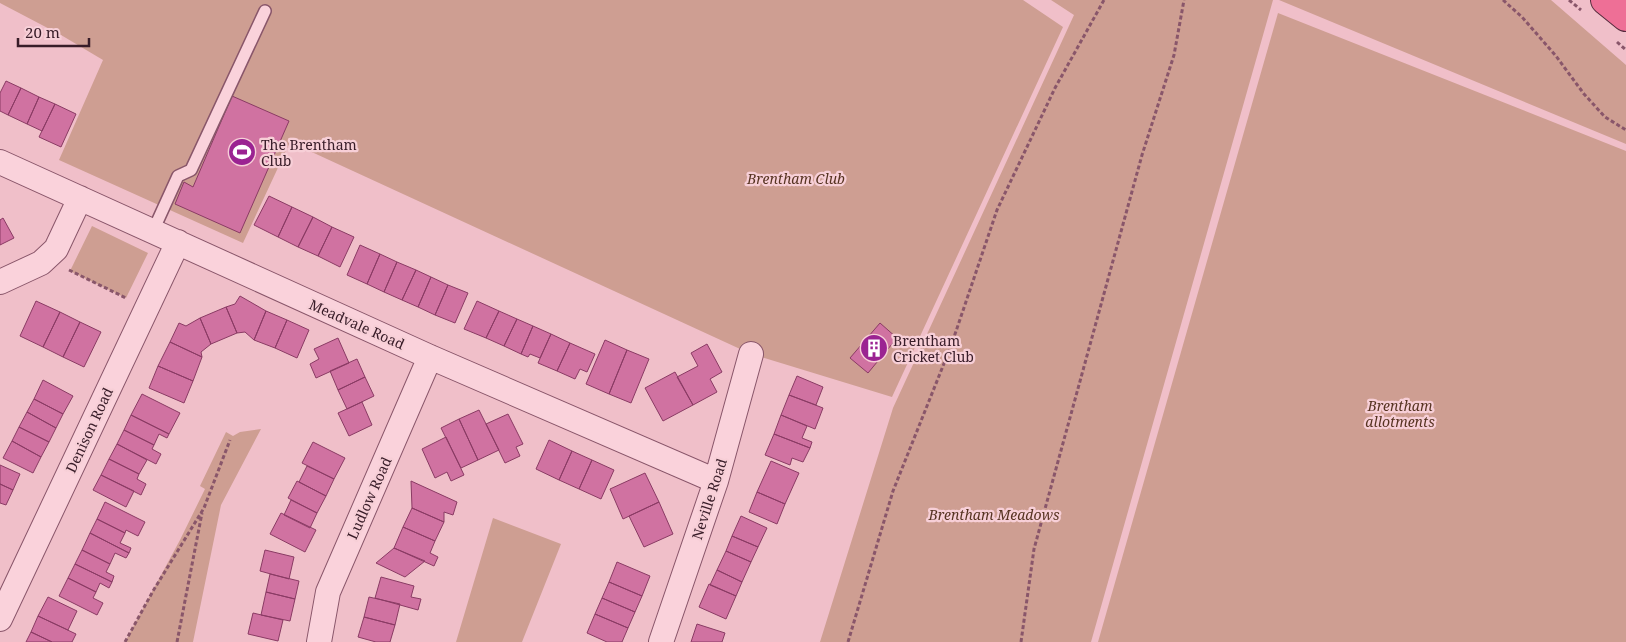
<svg xmlns="http://www.w3.org/2000/svg" width="1626" height="642" font-family="'Noto Serif',serif">
	<style>
		.green { fill: #ce9e92 }
		.building { fill: #d072a1; stroke: #8a3b64 }
		.lines { fill: none; stroke-linecap: round; stroke-linejoin: round }
		.service-casing { stroke: #89566a; stroke-width: 14 }
		.minor-casing { stroke: #89566a; stroke-width: 26 }
		.trunk-casing { stroke: #572b3e; stroke-width: 30 }
		.path { stroke: #89566a; stroke-width: 3; stroke-dasharray: 4 2.5; stroke-linecap: butt }
		.service { stroke: #fad2db; stroke-width: 11 }
		.minor { stroke: #fad2db; stroke-width: 24 }
		.trunk { stroke: #ee6f96; stroke-width: 28 }
		.labels { text-anchor: middle; dominant-baseline: central; stroke-width: 4.5; stroke-linejoin: round; paint-order: stroke }
		.poi-label { font-size: 14px; fill: #381c28; stroke: #f7cfd7; text-anchor: start }
		.park-label { font-size: 14px; font-style: italic; fill: #563321; stroke: #f7cfd7 }
		.street-label { font-size: 14px; fill: #381c28; stroke: #f7cfd7 }
	</style>
	<rect width="100%" height="100%" fill="#f0bfc9"/>
	<path class="green" d="M0,0H1023L1063,27L892,397L751,354L290,142L243,243L59,160L103,60L61,35L0,3Z
		M1051,0H1273L1091,642H820L893,408L1074,15Z
		M1279,0H1551L1626,65V144Z
		M1278,13L1626,151V642H1098Z
		M92,226L148,253L126,298L70,271Z
		M261,429L221,505L193,642H125L180,540L205,489L200,486L226,432L233,436L240,432Z
		M493,518L561,544L522,642H456Z"/>
	<path class="building" d="M6,81L21,88L8,115L0,111V93Z
		M21,88L39,97L27,124L8,115Z
		M232,96L289,121L240,233L175,204L184,182L193,187Z
		M39,97L55,104L42,131L27,124Z
		M55,104L76,114L61,147L39,137Z
		M269,196L292,207L278,237L254,225Z
		M292,207L313,217L298,247L278,237Z
		M313,217L332,227L318,256L298,247Z
		M3,218L14,238L0,245V220Z
		M332,227L354,237L340,267L318,256Z
		M360,245L380,254L367,284L347,275Z
		M380,254L397,262L384,292L367,284Z
		M397,262L416,270L402,300L384,292Z
		M416,270L431,277L418,307L402,300Z
		M431,277L448,285L435,315L418,307Z
		M448,285L468,293L455,323L435,315Z
		M240,296L266,311L254,340L245,332L237,333L226,307L235,304Z
		M36,301L60,312L43,347L20,336Z
		M477,301L499,311L486,338L464,329Z
		M226,307L237,333L211,344L200,318Z
		M266,311L287,320L275,348L254,340Z
		M499,311L517,319L504,346L486,338Z
		M60,312L80,322L63,357L43,347Z
		M200,318L211,344L201,352L202,357L170,342L179,323L186,326Z
		M517,319L533,326L521,354L504,346Z
		M287,320L309,330L297,358L275,348Z
		M80,322L101,332L84,367L63,357Z
		M880,323L897,338L868,373L850,358Z
		M533,326L551,334L540,358L530,354L528,357L521,354Z
		M551,334L570,343L557,371L538,363Z
		M338,338L349,363L316,378L310,364L319,359L314,349Z
		M605,340L627,350L609,394L586,384Z
		M170,342L202,357L193,381L158,366Z
		M570,343L595,354L587,372L580,369L575,379L557,371Z
		M707,344L722,372L710,379L717,392L693,405L677,377L698,366L691,353Z
		M627,350L649,359L631,403L609,394Z
		M357,359L365,377L338,390L330,371Z
		M158,366L193,381L184,403L149,388Z
		M675,372L693,405L663,421L645,388Z
		M797,376L823,387L816,405L789,395Z
		M365,377L374,396L347,409L338,390Z
		M43,380L73,396L63,414L34,399Z
		M142,394L180,413L169,434L131,415Z
		M789,395L823,408L815,429L781,415Z
		M34,399L63,414L56,428L27,412Z
		M362,402L372,425L349,436L338,413Z
		M479,410L499,450L478,460L459,419Z
		M27,412L56,428L49,442L19,427Z
		M508,414L523,444L516,447L520,456L505,463L486,424Z
		M131,415L169,434L167,438L159,434L154,445L124,430Z
		M781,415L807,426L802,438L812,442L810,448L774,434Z
		M459,419L478,460L461,468L441,428Z
		M19,427L49,442L41,457L12,441Z
		M124,430L154,445L152,449L161,454L156,464L117,444Z
		M774,434L810,448L803,462L792,458L790,465L765,455Z
		M446,437L464,475L451,481L447,472L435,478L422,449Z
		M549,440L572,451L559,480L536,469Z
		M12,441L41,457L33,473L3,458Z
		M313,442L345,458L334,479L302,463Z
		M117,444L147,460L139,474L109,459Z
		M572,451L592,460L579,489L559,480Z
		M109,459L139,474L137,479L146,484L141,495L101,475Z
		M592,460L614,470L601,499L579,489Z
		M771,461L799,473L785,504L757,492Z
		M0,465L20,474L13,490L0,484Z
		M307,466L334,479L326,496L299,482Z
		M645,473L659,502L623,519L610,489Z
		M101,475L134,491L126,507L93,490Z
		M297,481L326,496L317,513L288,498Z
		M411,481L457,502L453,515L444,512V522L412,508Z
		M0,484L13,490L6,505L0,503Z
		M757,492L785,504L777,524L749,512Z
		M291,500L317,513L310,528L284,515Z
		M105,502L145,522L138,536L126,530L125,533L97,519Z
		M659,502L673,534L644,547L629,516Z
		M412,508L444,522L435,541L403,527Z
		M281,513L316,530L305,552L270,534Z
		M741,516L767,528L758,547L732,536Z
		M97,519L125,533L120,543L131,548L129,553L90,533Z
		M403,527L435,541L430,553L438,557L434,566L394,548Z
		M90,533L129,553L126,558L115,553L110,564L82,550Z
		M732,536L758,547L751,562L726,551Z
		M394,548L425,561L405,577L376,563Z
		M82,550L110,564L106,572L114,576L112,582L75,564Z
		M265,550L294,557L289,579L260,571Z
		M726,551L751,562L742,582L717,570Z
		M617,562L650,576L642,596L609,582Z
		M75,564L112,582L109,588L100,583L96,592L68,578Z
		M717,570L742,582L736,596L710,585Z
		M270,574L299,581L295,599L266,592Z
		M381,577L414,586L411,597L421,599L418,610L375,598Z
		M68,578L96,592L93,598L103,603L97,615L59,596Z
		M609,582L642,596L635,612L602,598Z
		M709,584L736,596L726,619L699,607Z
		M266,592L295,599L290,621L261,615Z
		M48,597L77,611L68,630L38,616Z
		M369,597L400,604L395,625L364,617Z
		M602,598L635,612L628,628L595,614Z
		M253,613L283,620L278,641L248,634Z
		M595,614L628,628L622,642H607L587,633Z
		M38,616L76,634L72,642H52L31,632Z
		M364,617L395,625L390,642H376L358,637Z
		M697,624L725,633L722,642H691Z
		M31,632L52,642H26Z"/>
	<g class="lines">
		<g class="service-casing">
			<path id="service" d="M153,231L178,176L191,170L265,11"/>
		</g>
		<g class="minor-casing">
			<path id="minor" d="M0,162L430,357L716,481
				M0,282L41,263L56,249L80,198
				M0,619L178,242
				M319,642L328,592L430,357
				M661,642L716,481L751,354"/>
		</g>
		<g class="trunk-casing">
			<path id="trunk" d="M1605,0L1626,17"/>
		</g>
		<path class="path" d="M1503,0L1522,17L1556,56L1584,94L1605,117L1626,130
			M1569,0L1581,10
			M1617,42L1626,50
			M69,270L126,298
			M125,642L153,591L204,508L230,440
			M177,642L202,513
			M848,642L893,491L951,346L997,210L1055,88L1104,0
			M1021,642L1034,549L1142,155L1174,55L1184,0"/>
		<use href="#service" class="service"/>
		<use href="#minor" class="minor"/>
		<use href="#trunk" class="trunk"/>
	</g>
	<defs>
		<g id="stadium-disc" transform="scale(1.4375)"><circle r="9.5" fill="#9b2392" stroke="#f7cfd7"/><path d="M0-5a6.5 5 0 1 0 0 10a6.5 5 0 1 0 0-10ZM-3.5-1.8h7v3.6h-7Z" fill="#fff"/></g>
		<g id="building-disc" transform="scale(1.4375)"><circle r="9.5" fill="#9b2392" stroke="#f7cfd7"/><path d="M-4-6H4V6H1V3H-1V6H-4ZM-2.5-4.3h1.7v1.8h-1.7ZM.8-4.3h1.7v1.8H.8ZM-2.5-1h1.7V.8h-1.7ZM.8-1h1.7V.8H.8Z" fill="#fff"/></g>
	</defs>
	<g fill-rule="evenodd">
		<use href="#stadium-disc" x="242" y="152"/>
		<use href="#building-disc" x="874" y="348"/>
	</g>
	<g class="labels">
		<g class="poi-label">
			<text x="261" y="144">The Brentham<tspan x="261" dy="16">Club</tspan></text>
			<text x="893" y="340">Brentham<tspan x="893" dy="16">Cricket Club</tspan></text>
		</g>
		<g class="park-label">
			<text x="796" y="178">Brentham Club</text>
			<text x="1400" y="405">Brentham<tspan x="1400" dy="16">allotments</tspan></text>
			<text x="994" y="514">Brentham Meadows</text>
		</g>
		<g class="street-label">
			<text transform="translate(357 324) rotate(24)">Meadvale Road</text>
			<text transform="translate(89 430) rotate(-65)">Denison Road</text>
			<text transform="translate(369 498) rotate(-66)">Ludlow Road</text>
			<text transform="translate(709 499) rotate(-72)">Neville Road</text>
		</g>
	</g>
	<path d="M18 38v8h71v-8" fill="none" stroke="#381c28" stroke-width="2.5"/>
	<text x="25" y="38" font-size="15" fill="#381c28" stroke="#f7cfd7" stroke-width="4" paint-order="stroke">20 m</text>
</svg>
